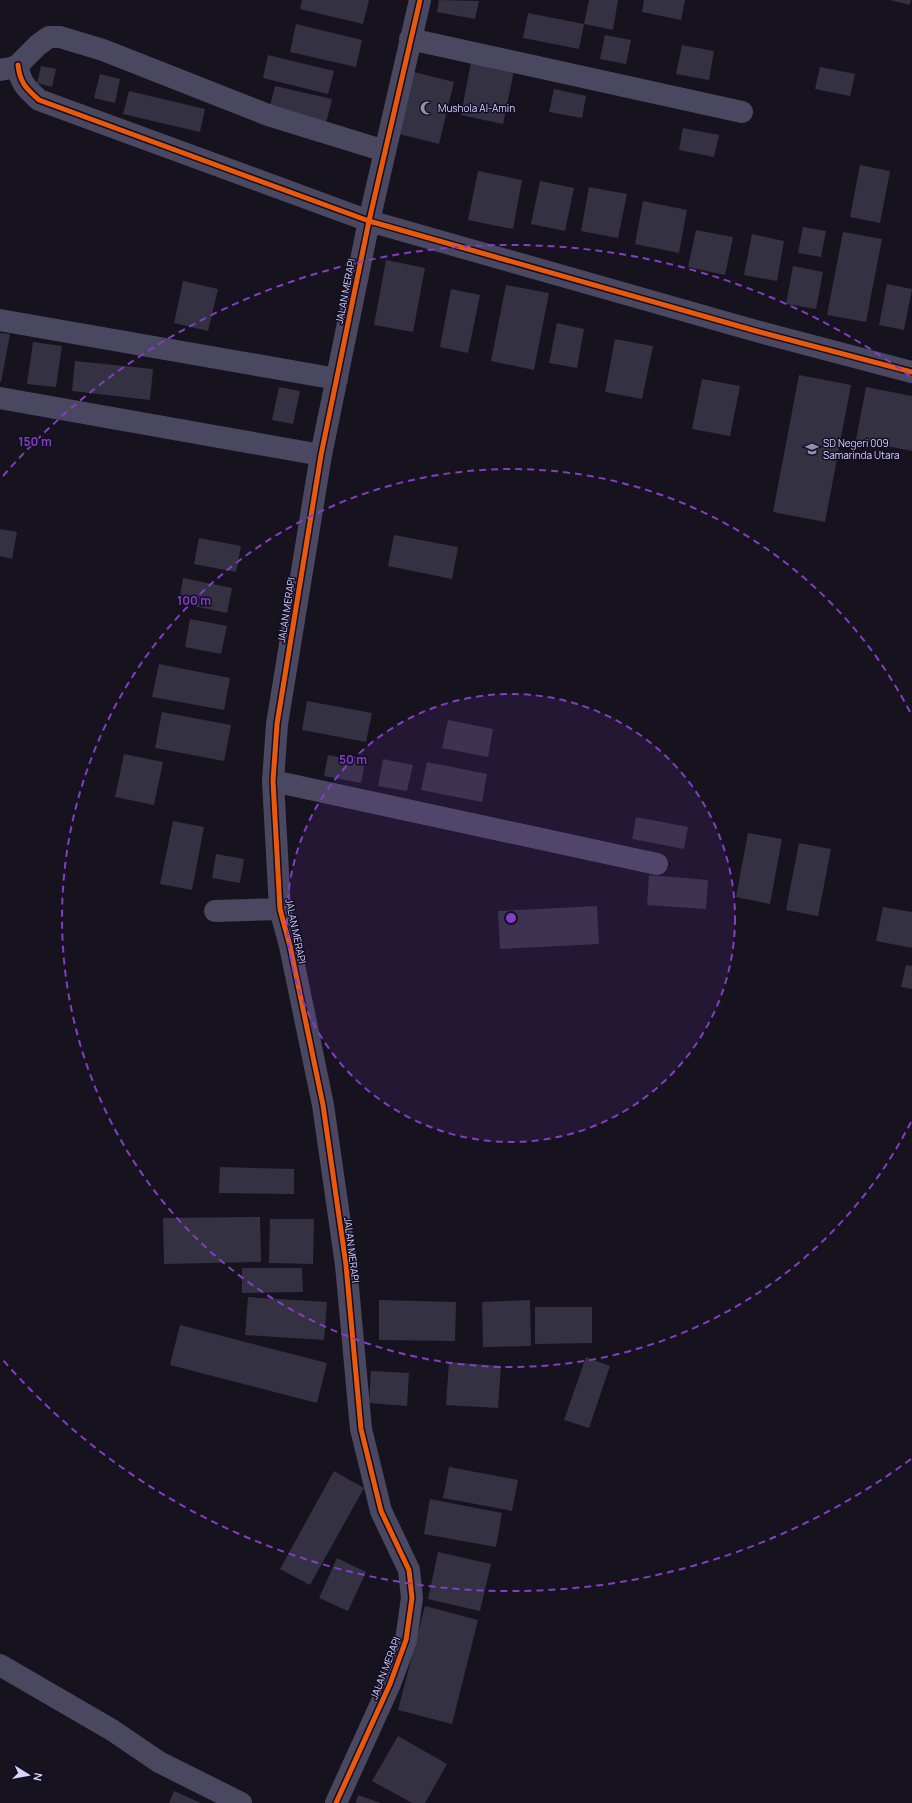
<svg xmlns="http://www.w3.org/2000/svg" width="912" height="1803" font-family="Manrope,sans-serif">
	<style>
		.building { fill: #343142 }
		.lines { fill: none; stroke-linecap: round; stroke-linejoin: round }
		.minor { stroke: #494860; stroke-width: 22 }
		.cycleway-casing { stroke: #120e24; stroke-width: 8 }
		.cycleway { stroke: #e8590c; stroke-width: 5 }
		.ring { fill: none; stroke: #843dc5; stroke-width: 2; stroke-dasharray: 7 5 }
		.labels { text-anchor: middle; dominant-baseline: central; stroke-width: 3; stroke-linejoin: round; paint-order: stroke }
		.poi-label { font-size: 10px; fill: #d7d2ff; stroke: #120e24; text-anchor: start }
		.street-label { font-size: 10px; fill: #d7d2ff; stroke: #120e24 }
		.centre { fill: #843dc5; stroke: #120e24; stroke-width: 2 }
		.ring-label { font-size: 12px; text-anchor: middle; font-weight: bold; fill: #843dc5; stroke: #120e24; stroke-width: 3; stroke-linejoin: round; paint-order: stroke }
	</style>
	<rect width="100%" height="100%" fill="#16131f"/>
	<path class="building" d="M302,0H369L363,24L300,9Z
		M439,0L479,1L475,19L437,12Z
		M589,0H618L613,30L584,24Z
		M644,0H685L681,20L642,12Z
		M890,0H911L910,5Z
		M528,13L584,24L579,49L523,38Z
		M296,24L362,40L356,67L290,52Z
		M605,35L631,40L626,64L600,59Z
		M682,45L714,51L709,80L676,74Z
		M268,55L334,71L328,94L263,78Z
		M471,62L514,71L503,124L461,115Z
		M41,66L56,69L52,87L37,83Z
		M820,67L855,74L850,96L815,89Z
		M414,72L454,82L439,144L399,134Z
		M100,74L120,79L115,103L94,98Z
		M275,86L332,99L325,127L268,113Z
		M554,89L586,96L582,118L549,112Z
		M129,91L205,109L200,132L123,114Z
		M683,128L719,135L714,157L679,150Z
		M860,165L890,171L880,223L850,217Z
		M478,171L522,180L513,229L468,220Z
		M540,181L574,188L565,231L531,224Z
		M589,187L627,194L618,238L581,231Z
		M643,201L687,210L679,253L635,244Z
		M803,227L826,231L821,257L798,253Z
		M696,230L733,237L725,275L688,267Z
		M843,232L882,239L866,322L827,315Z
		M752,234L784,241L777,281L744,275Z
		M386,260L425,268L413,332L374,325Z
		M793,266L823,272L816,309L786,304Z
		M183,281L218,289L208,331L174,323Z
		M887,284L912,289L904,330L879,325Z
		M506,285L549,293L534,370L491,361Z
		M451,289L480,295L468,353L440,347Z
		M557,323L584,329L577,368L549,363Z
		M0,333L10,334L1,382H0Z
		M615,339L653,346L642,399L605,392Z
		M33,342L62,346L56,387L27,384Z
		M75,361L153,369L150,400L72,391Z
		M799,375L851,385L825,522L773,512Z
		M702,379L740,386L730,436L692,429Z
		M279,387L300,391L293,424L272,420Z
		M866,387L912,396V451L856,440Z
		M0,529L17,532L12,559L0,556Z
		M394,535L458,547L452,579L388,566Z
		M199,538L241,546L236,572L194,564Z
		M183,578L232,588L227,613L179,603Z
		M190,619L227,626L221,654L185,647Z
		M159,664L230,678L224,710L152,697Z
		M307,701L372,713L366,742L302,730Z
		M162,712L231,725L224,761L155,748Z
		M448,720L493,729L488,757L442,748Z
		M124,754L163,762L154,805L115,797Z
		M328,755L365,762L361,783L324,776Z
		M383,759L413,765L407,791L378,786Z
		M427,762L487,774L482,802L421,790Z
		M636,817L688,827L684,849L632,839Z
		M173,821L204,827L192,890L160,884Z
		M748,833L782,839L770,904L736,897Z
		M799,843L831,849L818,916L786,910Z
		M216,854L244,859L240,883L212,878Z
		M649,875L708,880L706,909L647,905Z
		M597,906L599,944L500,949L498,911Z
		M883,907L912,912V948L876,941Z
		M906,965L912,966V989L901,987Z
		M220,1167L294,1169V1194L219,1193Z
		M260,1217L261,1262L164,1264L163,1218Z
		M270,1219H314L313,1264L269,1263Z
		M242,1268H302L303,1292L242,1293Z
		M248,1297L327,1302L324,1340L245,1335Z
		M379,1300L456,1302L455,1341L379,1340Z
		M530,1300L531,1346L483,1347L482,1302Z
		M535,1307H592V1343L535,1344Z
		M180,1325L327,1363L317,1403L170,1365Z
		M586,1357L610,1366L589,1428L564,1420Z
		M449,1362L501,1366L498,1408L446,1405Z
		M371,1371L409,1373L407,1406L369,1403Z
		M449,1467L518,1480L512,1511L443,1498Z
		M334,1471L364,1488L310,1585L280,1569Z
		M430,1499L502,1513L496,1547L424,1534Z
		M438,1552L491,1564L480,1611L428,1599Z
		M337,1558L366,1572L348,1611L319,1598Z
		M425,1606L478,1620L452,1724L398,1710Z
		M398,1736L447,1764L425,1803H412L372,1781Z
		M174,1791L201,1803H169Z
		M358,1795L381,1803H356Z"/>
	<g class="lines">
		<path class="minor" d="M410,39L742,112
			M18,65C20,83 26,88 39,100L369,221L756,331L912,372
			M0,70L11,68L18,65L38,45L49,37H60L103,50L268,115L385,151
			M0,320L337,379
			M0,398L321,455
			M273,781L657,864
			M215,911L280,909
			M0,1665L112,1730L159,1762L241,1803
			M336,1803L390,1684L406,1640L412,1598L409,1570L381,1511L361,1429L346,1265L323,1105L290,946L280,909L273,781L277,724L321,455L369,221L420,0"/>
		<g class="cycleway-casing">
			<path id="cycleway" d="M18,65C20,83 26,88 39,100L369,221L756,331L912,372
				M336,1803L390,1684L406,1640L412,1598L409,1570L381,1511L361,1429L346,1265L323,1105L290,946L280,909L273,781L277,724L321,455L369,221L420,0"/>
		</g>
		<use href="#cycleway" class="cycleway"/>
	</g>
	<circle cx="511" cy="918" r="224" fill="#843dc5" fill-opacity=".12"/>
	<g class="ring">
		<circle cx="511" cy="918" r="224"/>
		<path d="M911 1122A449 449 0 1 1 911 714"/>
		<path d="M911 1459A673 673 0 0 1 3 1360M3 476A673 673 0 0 1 911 377"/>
	</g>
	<defs>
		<g id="mosque-bare" transform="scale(1.08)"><path d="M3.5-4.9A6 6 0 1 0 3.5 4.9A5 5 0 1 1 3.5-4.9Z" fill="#938fb1" stroke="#120e24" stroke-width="2.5" paint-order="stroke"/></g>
		<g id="school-bare" transform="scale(1.08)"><path d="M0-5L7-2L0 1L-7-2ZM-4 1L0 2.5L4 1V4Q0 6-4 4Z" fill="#938fb1" stroke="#120e24" stroke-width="2.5" paint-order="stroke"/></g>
	</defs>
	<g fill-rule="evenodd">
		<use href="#mosque-bare" x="427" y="108"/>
		<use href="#school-bare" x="812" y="449"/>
	</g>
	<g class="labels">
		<g class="poi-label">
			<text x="438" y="108">Mushola Al-Amin</text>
			<text x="823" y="443">SD Negeri 009<tspan x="823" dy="12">Samarinda Utara</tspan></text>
		</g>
		<g class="street-label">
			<text transform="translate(345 291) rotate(-79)">JALAN MERAPI</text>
			<text transform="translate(286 610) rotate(-81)">JALAN MERAPI</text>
			<text transform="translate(296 931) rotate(78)">JALAN MERAPI</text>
			<text transform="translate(352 1250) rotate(83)">JALAN MERAPI</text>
			<text transform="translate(385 1668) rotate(-69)">JALAN MERAPI</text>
		</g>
	</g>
	<circle cx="511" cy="918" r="6" class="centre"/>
	<g class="ring-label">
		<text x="35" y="446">150 m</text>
		<text x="194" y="605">100 m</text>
		<text x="353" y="764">50 m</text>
	</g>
	<g transform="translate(28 1775) rotate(101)" stroke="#120e24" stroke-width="3" paint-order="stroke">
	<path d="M0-3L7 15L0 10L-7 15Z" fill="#d7d2ff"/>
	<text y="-6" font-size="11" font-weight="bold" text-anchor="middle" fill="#d7d2ff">N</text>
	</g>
</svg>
